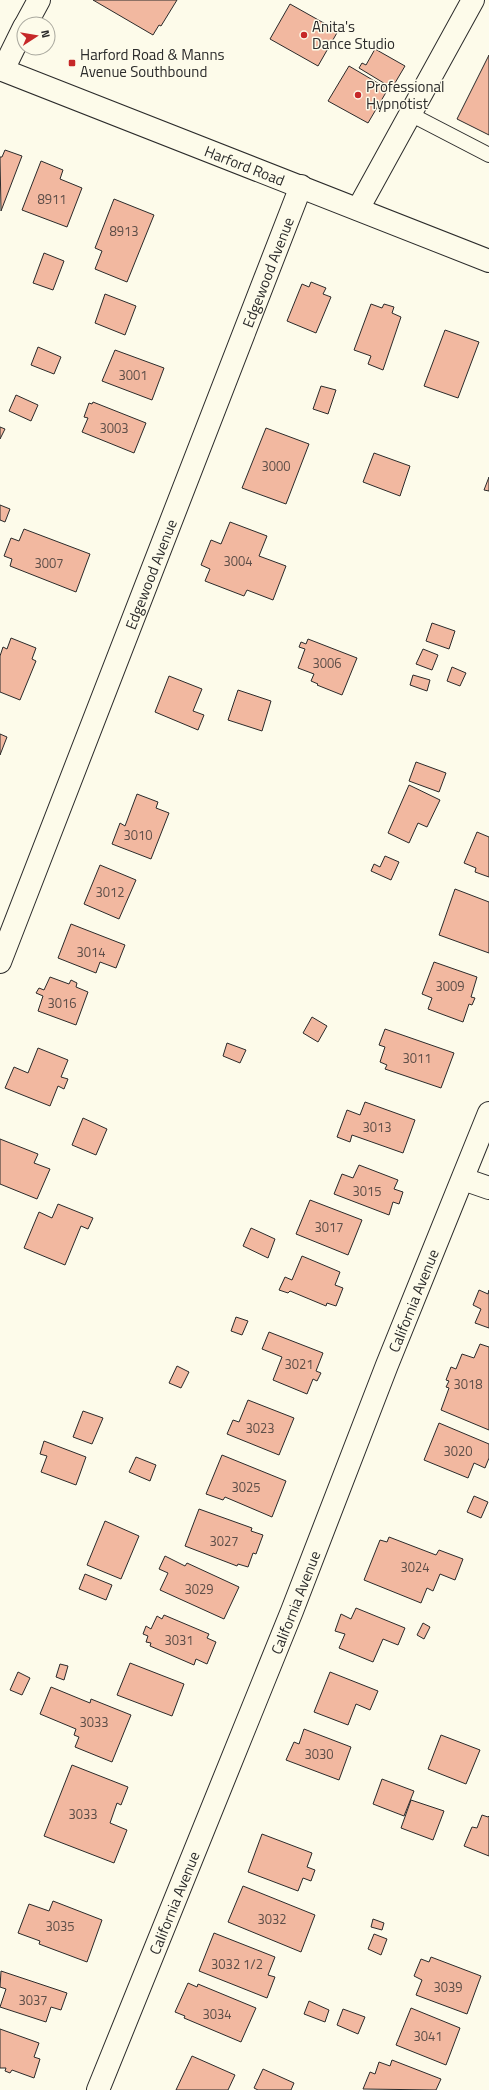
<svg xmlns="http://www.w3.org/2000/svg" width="489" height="2090" font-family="'Titillium Web',sans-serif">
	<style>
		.building { fill: #f2b8a0; stroke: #2b2b2b }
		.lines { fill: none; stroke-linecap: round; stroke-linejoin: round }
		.service-casing { stroke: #2b2b2b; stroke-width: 16 }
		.minor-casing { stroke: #2b2b2b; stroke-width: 24 }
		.primary-casing { stroke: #2b2b2b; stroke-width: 24 }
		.service { stroke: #fdfbea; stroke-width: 14 }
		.minor { stroke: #fdfbea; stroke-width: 22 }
		.primary { stroke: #fdfbea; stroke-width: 22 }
		.poi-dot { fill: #c62828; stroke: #fdfbea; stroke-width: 1.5 }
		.labels { text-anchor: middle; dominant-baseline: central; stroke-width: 3; stroke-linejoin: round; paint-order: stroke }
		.number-label { font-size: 13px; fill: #5d4e48 }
		.poi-label { font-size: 15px; fill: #2b2b2b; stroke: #fdfbea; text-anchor: start }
		.street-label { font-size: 15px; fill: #2b2b2b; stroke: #fdfbea }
	</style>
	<rect width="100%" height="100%" fill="#fdfbea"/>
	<path class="building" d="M93,0H177L161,26L159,25L153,35Z
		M290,4L338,31L318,66L270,39Z
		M375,49L405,66L392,88L359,68L362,63L366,65Z
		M489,55V135L457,119Z
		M349,66L388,89L368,123L328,101Z
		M5,150L22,156L1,211L0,157H2Z
		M41,161L63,170L60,179L82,188L67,227L22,210Z
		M114,199L154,215L127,282L95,269L102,251L95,248Z
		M44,253L64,261L53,290L33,283Z
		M311,282L326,288L323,294L331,297L316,333L287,321L302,284L309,287Z
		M105,294L136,306L125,335L95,323Z
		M371,304L382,308L384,304L394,307L392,313L401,317L383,370L368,364L371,356L354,350Z
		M445,330L479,342L458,398L424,386Z
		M38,347L61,357L54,374L31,365Z
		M115,350L164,368L152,400L102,381Z
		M321,386L336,390L328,414L313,409Z
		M16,395L38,405L31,421L9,411Z
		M93,402L146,423L134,453L82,432L88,418L84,417L89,403L92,404Z
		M0,427L5,429L0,439Z
		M266,428L309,444L286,504L242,488Z
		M374,453L410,466L400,496L363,482Z
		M489,477V491L484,490Z
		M0,505L10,509L5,522L0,520Z
		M230,522L267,536L259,556L286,566L273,600L247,590L244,596L205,581L210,569L201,565L211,540L221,544Z
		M24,529L90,554L76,592L10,566L12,559L4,556L11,538L19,541Z
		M432,623L455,631L449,649L426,641Z
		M11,638L36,648L32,659L36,661L20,700L0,692V656L3,647L7,649Z
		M308,639L357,658L342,695L317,685L318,684L311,681L314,674L298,668L305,649L299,647L301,642L306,644Z
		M423,649L438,655L432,670L416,664Z
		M452,667L466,673L460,686L447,681Z
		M413,675L430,680L427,691L410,685Z
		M169,676L202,689L193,711L204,715L198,730L155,712Z
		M238,690L271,701L262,731L228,720Z
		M0,734L7,737L0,755Z
		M416,762L446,773L439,792L409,781Z
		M409,785L440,800L427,827L418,823L409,843L388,833Z
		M137,794L158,802L156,808L169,813L151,859L112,844L120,823L125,826Z
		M477,832L489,837V877L475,872L476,868L464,863Z
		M385,856L399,862L391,880L371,871L374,864L380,867Z
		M100,865L136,880L119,919L84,904Z
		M455,889L489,902V953L439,935Z
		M71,924L125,945L116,968L100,962L96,973L58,958Z
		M434,962L477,977L471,997L475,998L472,1005L469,1004L463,1022L428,1009L432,998L422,994Z
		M50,977L69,984L71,980L77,983L76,987L88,992L76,1025L38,1011L43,996L36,993L39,988L44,990Z
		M312,1017L327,1026L318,1042L303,1033Z
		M385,1029L454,1053L441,1088L385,1069L387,1065L380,1062L385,1047L379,1045Z
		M227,1043L246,1050L240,1063L223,1056Z
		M38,1048L68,1060L61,1077L68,1079L64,1089L58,1086L50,1106L5,1088L14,1067L28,1073Z
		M365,1102L415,1120L403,1153L352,1135L350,1142L337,1137L347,1110L360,1115Z
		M83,1118L107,1129L96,1155L72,1145Z
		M0,1139L38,1154L34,1163L50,1169L37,1199L0,1184Z
		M359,1165L398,1180L394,1189L403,1192L399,1204L393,1202L389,1215L334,1194L342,1174L353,1178Z
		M310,1200L362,1220L348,1255L296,1234Z
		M58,1204L93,1218L88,1229L81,1226L65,1265L24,1248L39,1212L52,1218Z
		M251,1228L275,1239L268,1258L243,1246Z
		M302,1256L340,1272L335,1285L343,1288L336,1306L327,1303L326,1306L290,1291L288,1293L279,1290L285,1277L292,1280Z
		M479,1290L488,1294L489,1290V1328L475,1323L481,1309L473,1305Z
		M236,1317L248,1321L242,1335L231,1331Z
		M269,1332L323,1353L316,1371L321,1373L317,1381L313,1379L307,1394L273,1380L282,1357L262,1349Z
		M480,1344L489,1347V1430L441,1410L449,1388L446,1387L449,1381L446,1380L451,1367L456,1369L462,1354L474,1358Z
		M177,1366L189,1372L181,1388L169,1383Z
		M248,1400L294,1418L279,1455L227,1434L233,1420L239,1422Z
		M83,1411L103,1418L92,1444L73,1437Z
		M439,1423L489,1444V1458L485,1468L474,1463L468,1478L424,1460Z
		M44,1441L86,1457L76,1485L41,1472L47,1456L40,1454Z
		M222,1455L286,1481L272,1517L225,1497L223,1500L206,1494Z
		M136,1457L156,1465L150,1481L129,1472Z
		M474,1496L488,1502L481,1518L467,1512Z
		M199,1509L252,1528L251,1531L263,1535L256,1554L253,1553L248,1567L238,1564L237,1566L185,1546Z
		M105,1521L139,1536L121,1579L87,1565Z
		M389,1537L436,1555L439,1550L463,1559L455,1580L440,1574L433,1591L427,1588L421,1603L364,1580L380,1540L387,1542Z
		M165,1556L185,1566L187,1563L239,1587L224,1619L160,1590L168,1573L159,1569Z
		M85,1574L112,1585L106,1600L79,1589Z
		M356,1608L405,1628L398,1645L383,1639L373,1662L339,1648L345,1634L335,1631L341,1614L351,1619Z
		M164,1615L209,1634L207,1638L216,1642L207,1664L196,1659L194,1665L150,1646L151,1643L146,1642L148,1636L143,1634L146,1626L151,1629L157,1616L162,1619Z
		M423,1623L430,1627L424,1639L417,1635Z
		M130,1663L184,1684L172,1716L117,1695Z
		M60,1664L68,1666L64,1680L56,1677Z
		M18,1672L30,1678L22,1695L10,1690Z
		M330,1672L378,1691L370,1710L356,1704L348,1725L314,1712Z
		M51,1687L90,1703L91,1699L131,1715L112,1762L75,1747L79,1737L74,1735L76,1729L40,1714Z
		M304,1729L351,1747L339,1780L286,1760L294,1742L299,1744Z
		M441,1735L480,1750L466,1784L428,1769Z
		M72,1765L128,1787L121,1805L117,1803L110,1823L127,1830L114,1863L44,1836Z
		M382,1779L414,1791L404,1816L373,1804Z
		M411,1800L444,1811L433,1840L401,1828Z
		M482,1815L488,1817L489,1816V1856L464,1846L472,1827L477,1828Z
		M262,1834L312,1853L307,1867L315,1870L311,1881L303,1878L298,1891L248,1872Z
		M243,1886L315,1915L301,1952L228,1922Z
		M53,1901L102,1920L87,1962L39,1944L40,1941L18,1933L29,1904L49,1911Z
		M373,1919L384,1923L382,1930L371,1927Z
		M214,1933L275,1957L268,1975L275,1977L267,1998L199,1971Z
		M374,1934L387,1939L381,1955L368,1949Z
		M431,1957L481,1976L467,2014L416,1995L422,1980L414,1976L421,1959L429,1962Z
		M1,1971L67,1993L61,2010L51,2007L46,2022L0,2007L6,1989L0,1987Z
		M188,1983L197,1987L198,1984L256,2008L241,2042L184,2018L185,2016L175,2012Z
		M309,2001L329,2010L325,2022L304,2014Z
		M411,2008L460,2028L446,2065L396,2045Z
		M343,2009L365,2017L358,2034L337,2025Z
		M0,2029L39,2043L34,2057L40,2059L34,2078L12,2070L10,2073L5,2071L6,2068H0Z
		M192,2056L235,2075L228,2090H176Z
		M392,2060L441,2079L436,2090L363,2089L370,2072L375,2074L379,2062L390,2066Z
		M263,2069L294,2083L291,2090H258L254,2088Z"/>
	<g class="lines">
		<g class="service-casing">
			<path id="service" d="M410,114L489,155"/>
		</g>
		<g class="minor-casing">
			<g id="minor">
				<path d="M26,24L39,0"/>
				<path d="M3,70L24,27"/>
				<path d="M358,209L473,0"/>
				<path id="s1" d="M0,962L301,186"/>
				<path d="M463,1179L489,1188"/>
				<path id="s2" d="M98,2090L292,1611L387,1365L489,1113"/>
			</g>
		</g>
		<g class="primary-casing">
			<g id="primary">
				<path id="s3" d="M0,69L489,261"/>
			</g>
		</g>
		<use href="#service" class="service"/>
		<use href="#minor" class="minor"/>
		<use href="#primary" class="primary"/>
	</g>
	<g class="poi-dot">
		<circle cx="304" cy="35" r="4"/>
		<rect x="68" y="59" width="8" height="8" rx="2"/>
		<circle cx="358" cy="95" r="4"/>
	</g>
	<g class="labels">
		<g class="number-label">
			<text x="52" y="199">8911</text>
			<text x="124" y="231">8913</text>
			<text x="133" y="375">3001</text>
			<text x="114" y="428">3003</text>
			<text x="276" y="466">3000</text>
			<text x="238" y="561">3004</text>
			<text x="49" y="563">3007</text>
			<text x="327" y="663">3006</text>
			<text x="138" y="835">3010</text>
			<text x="110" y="892">3012</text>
			<text x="91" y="952">3014</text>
			<text x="450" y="986">3009</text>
			<text x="62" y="1003">3016</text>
			<text x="417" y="1058">3011</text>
			<text x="377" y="1127">3013</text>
			<text x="367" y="1191">3015</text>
			<text x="329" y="1227">3017</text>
			<text x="299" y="1364">3021</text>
			<text x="468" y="1384">3018</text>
			<text x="260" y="1428">3023</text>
			<text x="458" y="1451">3020</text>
			<text x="246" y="1487">3025</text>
			<text x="224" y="1541">3027</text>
			<text x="415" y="1567">3024</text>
			<text x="199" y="1589">3029</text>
			<text x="179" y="1640">3031</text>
			<text x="94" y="1722">3033</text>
			<text x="319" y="1754">3030</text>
			<text x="83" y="1814">3033</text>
			<text x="272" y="1919">3032</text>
			<text x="60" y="1926">3035</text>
			<text x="237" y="1964">3032 1/2</text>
			<text x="448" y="1987">3039</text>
			<text x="33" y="2000">3037</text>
			<text x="217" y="2014">3034</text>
			<text x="428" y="2036">3041</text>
		</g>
		<g class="poi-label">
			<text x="312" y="26">Anita's<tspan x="312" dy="17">Dance Studio</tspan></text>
			<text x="80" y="54">Harford Road &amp; Manns<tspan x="80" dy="17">Avenue Southbound</tspan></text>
			<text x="366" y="86">Professional<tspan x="366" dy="17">Hypnotist</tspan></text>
		</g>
		<g class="street-label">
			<text stroke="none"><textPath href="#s3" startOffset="263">Harford Road</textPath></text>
			<text stroke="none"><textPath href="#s1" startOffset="740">Edgewood Avenue</textPath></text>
			<text stroke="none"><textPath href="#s1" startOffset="416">Edgewood Avenue</textPath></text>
			<text stroke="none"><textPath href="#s2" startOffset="850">California Avenue</textPath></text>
			<text stroke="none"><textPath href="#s2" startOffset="526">California Avenue</textPath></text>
			<text stroke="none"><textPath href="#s2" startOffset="202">California Avenue</textPath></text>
		</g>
	</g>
	<g transform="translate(36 36) rotate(78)"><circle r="19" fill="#fdfbea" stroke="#a9a89e"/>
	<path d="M0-3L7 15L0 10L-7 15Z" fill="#c62828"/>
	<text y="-6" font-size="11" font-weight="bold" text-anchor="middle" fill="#2b2b2b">N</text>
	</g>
</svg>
